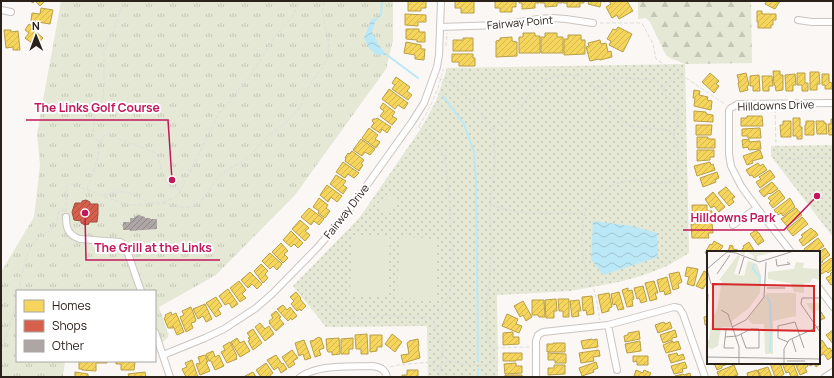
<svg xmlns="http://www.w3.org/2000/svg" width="834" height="378" font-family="Manrope,sans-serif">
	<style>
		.grass { fill: url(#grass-tufts) }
		.forest { fill: url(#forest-firs) }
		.park { fill: url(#park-dots) }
		.pitch { fill: #e4e8d5 }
		.water { fill: url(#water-waves) }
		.homes { fill: url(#homes-hatch); stroke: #b99f48 }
		.shops { fill: url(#shops-hatch); stroke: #a34d3e }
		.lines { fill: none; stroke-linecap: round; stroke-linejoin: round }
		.stream { stroke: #bbe8f6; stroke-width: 2 }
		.building { fill: url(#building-hatch) }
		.minor-casing { stroke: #cbc5c1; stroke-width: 8 }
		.path { stroke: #dedddc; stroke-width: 1; stroke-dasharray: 4 2; stroke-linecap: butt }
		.minor { stroke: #fefefe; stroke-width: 6 }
		.labels { text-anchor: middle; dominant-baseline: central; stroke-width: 4; stroke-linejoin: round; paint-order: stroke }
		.street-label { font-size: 11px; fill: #2b211b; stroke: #fff }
		.inset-river { fill: none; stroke: #bbe8f6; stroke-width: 2 }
		.inset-road { fill: none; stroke: #a7a19e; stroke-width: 1 }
		.view { fill: #d62828; fill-opacity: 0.15; stroke: #d62828; stroke-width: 2 }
		.inset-edge { fill: none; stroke: #2b211b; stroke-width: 2 }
		.leader { fill: none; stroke: #c2185b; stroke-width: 1.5 }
		.callout-dot { fill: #c2185b; stroke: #fff; stroke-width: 1.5 }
		.callout-label { font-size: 12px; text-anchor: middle; font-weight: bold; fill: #c2185b; stroke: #fff; stroke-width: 4; stroke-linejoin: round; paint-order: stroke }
	</style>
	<defs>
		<pattern id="grass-tufts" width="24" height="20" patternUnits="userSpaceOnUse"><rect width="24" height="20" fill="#e4e8d5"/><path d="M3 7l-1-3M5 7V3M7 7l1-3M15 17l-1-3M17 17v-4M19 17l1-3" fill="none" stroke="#c4c7b6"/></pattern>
		<pattern id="forest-firs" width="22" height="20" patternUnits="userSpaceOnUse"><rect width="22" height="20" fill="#e4e8d5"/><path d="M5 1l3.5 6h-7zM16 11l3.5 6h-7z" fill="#c4c7b6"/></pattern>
		<pattern id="park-dots" width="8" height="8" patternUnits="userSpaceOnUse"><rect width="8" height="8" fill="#e4e8d5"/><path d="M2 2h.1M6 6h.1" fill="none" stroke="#c4c7b6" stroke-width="1.8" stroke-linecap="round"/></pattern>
		<pattern id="water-waves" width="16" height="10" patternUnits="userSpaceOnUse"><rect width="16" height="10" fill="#bbe8f6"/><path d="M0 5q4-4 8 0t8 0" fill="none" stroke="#a1c7d2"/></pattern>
		<pattern id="homes-hatch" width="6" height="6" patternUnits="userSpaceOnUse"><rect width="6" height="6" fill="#f6d55c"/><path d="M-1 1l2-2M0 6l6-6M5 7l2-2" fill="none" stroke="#d3b74f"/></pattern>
		<pattern id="shops-hatch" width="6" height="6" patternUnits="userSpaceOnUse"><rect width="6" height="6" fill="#d6604d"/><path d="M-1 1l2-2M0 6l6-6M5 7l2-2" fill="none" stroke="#ae4f3f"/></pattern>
		<pattern id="building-hatch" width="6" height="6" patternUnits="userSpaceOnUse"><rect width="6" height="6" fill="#aea6a5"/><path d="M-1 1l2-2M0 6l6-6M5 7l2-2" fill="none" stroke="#8e8786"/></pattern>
	</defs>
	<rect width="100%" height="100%" fill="#faf7f5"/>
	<path class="grass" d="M61,1H393V40L386,69L295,195L216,275L159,307L169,336L155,350V291H17V361H65L63,377H1V272L34,217L40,165L37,134Z"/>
	<path class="forest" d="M638,1H751L752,63L685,64L670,58L666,55L650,22L646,18L638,19Z"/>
	<path class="park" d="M685,64L689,253L667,266L641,276L619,282L570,291L497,295L498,377H428L427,326L326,327L293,286L360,217L422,127L436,101L447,68Z
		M833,145V237L771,156V146Z"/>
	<path class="pitch" d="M390,194L399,201L387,216L378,209Z
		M352,235L390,237L387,297L350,296Z
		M400,237L437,239L435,300L397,298Z"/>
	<path class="water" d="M381,15L375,22L372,32L380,47L387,55H377L369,48L364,38L371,20Z
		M593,221L632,226L657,233L658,257L603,275L591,259Z"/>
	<path class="homes" d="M30,1H45L40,6L35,1L33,3Z
		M408,1H426V8H421V11H408Z
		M455,1H474V13H461V8H455Z
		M495,1H516V7H512V12H500V8H495Z
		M519,1H539V3H535V8L522,9V3H519Z
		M540,1H562V3H557V6L545,7V3H540Z
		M563,1H584V3H580V7H567V3H563Z
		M589,1H606L605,2L601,1L600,7L588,4Z
		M609,1H627L633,11L619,19L617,15L612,18L606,7L611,4Z
		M765,1H780L775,9L765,4L766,2Z
		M41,8L53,10L50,24L31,21L32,13L40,14Z
		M757,11H762V14H776V20H773V25H771V28H758V22H757Z
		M405,14L426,15V22H418V26L405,25Z
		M29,24L36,29L34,30L43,38L36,46L25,38L29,33L25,30Z
		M618,27L632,34L623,52L609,45L611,41L607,39L613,29L616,30Z
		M406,29H419V32H425V42H417V40L406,39Z
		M4,30H11V32L18,31L20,50H13V47L6,48Z
		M523,33H535V36H540V53H519V37H523Z
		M545,33H557V37H563V53H541V37H545Z
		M568,35H581V40H585V54L564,55V39H568Z
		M512,37V41L517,42V56L496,57V41L500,40V38Z
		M463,38H473V51H453V40H463Z
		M600,40L601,44L606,43L608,52L611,51L612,57L600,60L599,59L590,61L586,47L589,46L588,43Z
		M406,42L421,45V49H425L424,60L415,59V55L404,53Z
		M452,54H473V58H475V66H459V62H452Z
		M773,71H780V75H783V90L776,91L775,85H774Z
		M810,72H819L820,84H817V90H810Z
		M710,73L719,81L716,84L719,86L714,93L702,82Z
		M746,73L749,85L747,86L748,90L740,92L738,83L739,82L737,75Z
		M797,73H805V83H808V91H802V85H797Z
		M795,74L796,85H793V91H786L785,75Z
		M822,74H829V82L832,83V89H825V85H822Z
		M759,75L760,91H753V86H750V76Z
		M762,76H772L773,86H769V91H763Z
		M396,77L410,87L407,91L412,95L408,100L392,89L395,85L392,83Z
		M389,89L408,103L404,109L398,105L395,109L382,99Z
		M694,90L700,91L699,95L708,97L707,100L712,101L711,110L694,106L695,98H693Z
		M383,103L395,112L392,116L397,119L392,125L380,116L384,111L380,108Z
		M694,111L706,112V114L713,115V122L694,121Z
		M747,116H762L763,126H741V118H747Z
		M377,118L391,127L387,133L382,129L380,133L371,127L374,123L372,121L373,119H376Z
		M793,118H800V127H802V139H797V136H793Z
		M831,119H833V135H829L828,124H831Z
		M783,121H791V137H781L780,125H783Z
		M806,121H814V135H805V125H806Z
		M816,121H824V123H826L827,134H817Z
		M696,125H712L711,135H696Z
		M369,128L378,135L375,139L380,142L376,148L362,138Z
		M760,128L761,138H748V136H742V129Z
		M697,137H708V139H715V148H697Z
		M361,139L375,149L370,155L365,152L362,156L353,150Z
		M749,139V142L760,141L761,149L749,150L748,147L743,148L742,140Z
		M697,150H714V157H710V160L697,161Z
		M760,150L763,158L752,161L753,163L747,165L743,156Z
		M352,151L364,160L361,164L363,165L359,171L345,161L346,158H345L348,153L349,154Z
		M343,162L359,173L354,178L348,174L345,178L336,172Z
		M710,162L711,165L713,164L715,170L697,176L694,166Z
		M758,163L760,166L763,164L767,170L754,178L752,175L750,176L746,170Z
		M770,170L775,177L760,188L756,182L761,179L759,177Z
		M717,172L719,178L715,180L716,182L703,187L700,178Z
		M336,175L346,181L343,185L347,188L343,194L330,184Z
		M772,182L778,189L770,194L769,193L764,197L759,191Z
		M327,185L342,196L337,202L331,197L328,202L320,195Z
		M726,187L735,197L732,199L734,202L729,206L718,193Z
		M779,190L785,198L773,208L769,203L771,201L768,198Z
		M713,192L725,207L719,212L714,206L711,208L705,199Z
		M319,198L328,205L326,208L330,211L325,218L318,213L319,211L313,207Z
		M790,198L795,207L783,216L781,213L778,215L774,210Z
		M692,205H707V211H712V222L693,223Z
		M309,208L324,219L319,225L314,221L311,225L301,217Z
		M796,208L802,215L787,226L781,219Z
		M802,217L808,224L793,236L787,229Z
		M300,220L309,228L305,231L310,235L305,241L292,229Z
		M712,223L713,233H708L709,238H692L691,224Z
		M811,228L814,231H815L818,235L803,246L799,240L803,237L801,235Z
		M756,230L758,233H759L764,241L758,245L750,234Z
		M291,231L303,243L298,248L294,244L291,247L283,240Z
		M818,238L824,246L816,252H806L804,249Z
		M714,241L723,246L719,252H708V255L705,253L710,244L712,245Z
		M749,242L755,252H744L742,249L744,248L743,246Z
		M281,243L288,251L284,254L288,258L283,263L272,252Z
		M730,245L733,246V249L738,250V252H728Z
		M825,248L830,255L822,261L823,262L819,264V252Z
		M270,253L282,264L277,270L273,266L270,269L262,261Z
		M831,258L833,260V269L828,273L826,271L822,274L819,270V267Z
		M261,264L268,271L265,274L268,278L263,283L254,271Z
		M687,267L698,269L694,286L687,284L689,277L685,276Z
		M704,271L708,273V286L706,284L703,289L696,286Z
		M833,271V284L831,285L826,278L831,275L830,274Z
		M250,272L262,284L257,289L252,284L248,288L241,280Z
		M679,272L682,282L678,284L679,288L673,290L669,274Z
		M667,277L671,293L665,295L664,291L660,292L657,280Z
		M239,281L246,290L242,294L246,298L240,302L230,288Z
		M654,281L658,293H655L657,299L650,301L645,283Z
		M643,286L647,301L641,303L639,298L637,299L634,288Z
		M628,288V291L632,290L634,299L632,300L633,306L627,307L622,290Z
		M228,289L238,304L232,308L229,303L225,305L219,296Z
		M296,292L301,298L300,299L306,306L301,311L300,309L297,311L291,304L294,301L290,297Z
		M619,292L624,309L618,310L616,304L613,305L611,294Z
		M609,293L612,307L609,308V311L602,313L598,295Z
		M592,296L594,314L587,315L586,310L583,311L582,297Z
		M216,297L222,306L218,309L221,314L216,317L206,303Z
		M556,299L557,311H554V318H546L545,300Z
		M558,299H569V317H563V311H559Z
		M532,300H544L545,317H539L538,315H532Z
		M579,300L581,311H578L579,316L572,317L570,301Z
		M523,301L532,317L526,321L523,315L520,317L514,306Z
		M205,304L212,319L206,322L203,316L198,319L193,309Z
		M283,305L287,310L290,307L297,316L292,320L291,318L288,321L277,309Z
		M191,307L196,320L195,322L191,323L193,328L186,332L180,317L184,315L182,311Z
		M819,309L825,318L819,321Z
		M276,311L281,317L279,318L284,324L276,331L269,323H270L269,321L273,318L271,315Z
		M171,312L172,315L176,313L184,332L177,335L173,326V328H168L164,318L166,317L165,315Z
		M507,314L518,319L516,324L522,326L519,333L502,326Z
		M708,316V325H705L704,317Z
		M664,322L665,324L670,322L672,328L658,333L655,325Z
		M260,323L265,329L269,326L274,334L265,341L255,327Z
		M253,329L262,343L253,350L248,341L250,340L248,338L250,337L247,333Z
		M675,330L677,337L672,338V340L663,343L660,335Z
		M833,330V344L826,335Z
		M639,331L640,339L625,342L624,336L628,335V333Z
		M513,332V337H519V344L503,345V333Z
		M367,334L368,354H361V349H356L355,335Z
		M392,334L402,342L395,352L385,344Z
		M370,335H382V347H377V351L370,352Z
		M319,337L320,338H321L324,348L319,350L321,355L315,357L310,341L315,340V339Z
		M237,338L240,343L244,341L250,351L240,357L231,342Z
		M339,338L340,354L332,355V352H328L327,350L326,339Z
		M353,338V349H349V354H341V339Z
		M418,339L419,346H418L420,358L403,363L401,355L409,354L407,343L409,342V341Z
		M592,339V340L597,339L598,347L583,349L581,341Z
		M304,340L311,358L305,360L303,354L299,356L295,343Z
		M822,340L828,349L830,348L833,353V356L828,360L824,354L820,356L819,354V342Z
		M640,341L641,351L627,353L625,344Z
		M673,341V343L678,341L681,349L666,353L663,345Z
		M230,342L237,356L236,357L237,359L227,363L221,352L225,350L223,346Z
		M553,343H565V352H547V344H553Z
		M292,350L298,358L293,361L295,364L289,368L282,357Z
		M599,350L600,356L593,357L594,361L581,363L579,353Z
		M213,351L215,357L219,355L224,366L215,370L211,361H209L206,354Z
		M503,353H522V360H516V361H503Z
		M548,353L566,354V363H555V360H548Z
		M677,353L678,356L683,354L685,359L671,363L668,355Z
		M205,355L208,362H206L210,371L200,375L196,364L200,363L198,357Z
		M276,355L282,364L283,363L287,369L281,373L278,367L274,370L267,360Z
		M633,356H648V365H637V361L633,362Z
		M192,360L198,377H186L182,369L187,367L185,363Z
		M79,361H107V363H96V371L82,370V369H79Z
		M116,361L135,362L134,370H121V364H116Z
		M596,362L598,368L593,370L594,372L582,376L579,368Z
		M685,362L687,368L682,369L683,372L674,374L671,366Z
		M819,362L820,364L816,367L814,364L810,366L809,363H819Z
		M266,363L273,373L270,375L271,377H261L256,370Z
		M516,363V366H522V373L505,374L504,364Z
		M714,363H732L722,366V368L717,370Z
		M770,363H780L784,374L781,376V377H775Z
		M782,363H793L798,376L791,377L789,372L786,373Z
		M795,363H807L808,366L805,368L807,372L800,375Z
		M554,365H565V374L548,375V368H554Z
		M734,365L738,375L732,377H725V376L719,377L717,372Z
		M768,367L772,377H761L758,370Z
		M407,370H418V377H402V375H407Z
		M636,370L643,373L644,370L651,373L649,377H638L634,376Z
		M757,370L760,377H748L747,373Z
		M75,372L88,374V377H75Z
		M145,372L146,377H129L128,374Z
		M253,372L256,377H245V376Z
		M690,373L691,377L675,376L683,374L684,375Z
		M505,375H522V377H505Z"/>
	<path class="shops" d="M86,200L90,202V204H98V214L97,222H89V224L85,225L81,223V221L74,220L72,212L75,203H82V201Z"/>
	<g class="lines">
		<path class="stream" d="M381,15L382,1
			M387,55L418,78
			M443,96L464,124L474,152L476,181L478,361
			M478,369V377"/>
	</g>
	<path class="building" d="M139,215L145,217V218H150V219H157V229L130,231V230H123V222H130V218H134V217Z"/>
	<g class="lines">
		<g class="minor-casing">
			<path id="minor" d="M1,10L11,12
				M798,20L812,22H833
				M440,27L500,25L538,19L552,18L566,19L593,23
				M66,217C66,228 68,235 80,239L120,242L122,243L126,248L141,291
				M733,225L757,208
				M791,252L757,208L741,186L731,166L729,154V110L731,108L738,104L833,103
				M819,288L833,307
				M608,325L617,370
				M155,332L170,377
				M163,355L205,338L224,329L256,308L272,294L317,248L344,217L412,122L424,103L437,67L439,55L441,1
				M300,377C320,364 349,367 372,366C380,367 385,369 387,377
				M536,377V341L538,335L543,332L608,325L674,307L679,308L683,314L705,377
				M825,377L833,372"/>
		</g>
		<path class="path" d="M600,23H641L643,25L653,44L656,59L662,63L675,71L683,77
			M446,46L447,33
			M439,78L458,87L468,97L479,111L493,129L494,134L495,160L491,193L490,217L492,243L487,309L488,339L490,345L493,349
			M598,88L619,78L655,80L657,81L664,91
			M775,109L776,146C780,166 799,158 814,157C820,157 827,158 833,157
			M418,126L435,142L444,156L447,173L451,221L453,256L451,289L448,297L434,321
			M419,126C430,108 439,90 443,69
			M493,129C500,124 510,120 516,113C525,103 531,88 543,81C551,77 559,75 567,75C590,74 598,91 610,108C614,114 619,119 625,123C639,130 656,127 670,131C678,138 677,147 678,157C678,164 678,174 672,179C659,189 642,179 627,181C615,183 607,188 598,197C595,200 587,205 586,209C581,222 582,254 585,267C587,275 591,282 594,290C597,299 598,310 600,320
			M674,136C678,122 681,113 672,102C669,99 665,95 664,91C663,85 674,78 680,77C683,77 683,77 686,78L725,104
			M99,142L94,137L93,131L95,114L103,99L104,85V53L107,43L114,30L123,1
			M87,189L97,161L100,143L104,135L111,134L121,140L156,153L158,156C163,174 161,182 180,190
			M103,195C127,189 129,191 150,203
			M163,202L174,198L179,194L219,113L248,79L277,34L292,17L300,1
			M491,205L513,211L528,213H574L578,214L582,222
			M66,212V188L69,184H72L122,203C127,204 132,206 137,205C145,205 154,202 161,203C172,204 184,210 194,206C204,202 213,182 222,174C228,168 237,165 245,160C253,153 260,143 268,136C278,128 290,121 298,110C304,103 304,93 309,86C314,77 322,70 326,61C332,48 327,35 324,22C323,15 323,8 324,1
			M579,213L586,208
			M300,277L327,305L333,310L347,316L365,318L388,315L401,317H426L434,321L435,324L436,332L441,344L443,350L439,377
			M19,291C22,276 25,252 35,241C41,234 52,232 56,223C58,219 58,215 59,211L66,209
			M1,348L8,332L17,301
			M449,361C457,363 487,369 492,362C494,359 493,353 493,349L495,348L529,347
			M432,363L437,369L439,373
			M390,367L398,365L431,362L439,359L442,355L449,361L442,365L440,370"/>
		<use href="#minor" class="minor"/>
	</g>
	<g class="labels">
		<g class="street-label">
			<text transform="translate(520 22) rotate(-5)">Fairway Point</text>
			<text transform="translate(776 105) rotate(-2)">Hilldowns Drive</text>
			<text transform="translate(346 211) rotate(-52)">Fairway Drive</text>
		</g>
	</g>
	<g transform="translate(707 251)">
		<rect width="113" height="113" fill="#faf7f5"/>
		<path d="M38,0H72L50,5V10L46,9L47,5L39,0L37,4L33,2ZM31,4L33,5L27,23L37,25L41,10L50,13L54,24L53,42L42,57L25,70L24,76H14L11,95L5,98L0,96V89H2L5,67L10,59L15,30L12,29ZM89,11L97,12L96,17L113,18V29L106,27L103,32H81L61,28V21L87,18Z" fill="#e4e8d5"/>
		<path d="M84,32H97V42L87,41Z" fill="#e4e8d5"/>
		<path d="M60,42H89V65L66,70V103H58L57,73H45L41,68ZM99,52H113V59L109,60L108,65Z" fill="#e4e8d5"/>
		<path class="inset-river" d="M47,13L46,18L53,26V35M60,45L63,52L64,77M63,101L64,78"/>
		<path class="inset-road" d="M69,8L70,15L83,13L80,11M0,18L20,1L29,2L52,11L87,0M0,18L4,33L8,34M10,23L23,4M32,23L37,6M60,37H78M113,47H95L94,53L113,81M14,59L21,63L32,96V113M0,64L1,43M25,76L39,69L57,46L59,11M19,79L17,97H27M18,86L30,85L44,78H52V97H39L34,83M85,88L89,101M81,91L71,87V75L88,71L97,97M0,106L113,108M80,110H98M73,113H77V98L82,89L113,75"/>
		<path class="view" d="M6,33L107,35V80L6,78Z"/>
		<rect width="113" height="113" class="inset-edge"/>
	</g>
	<path class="leader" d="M172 180L168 120H26M817 196L784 230H683M85 213L86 260H220"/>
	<g class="callout-dot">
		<circle cx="172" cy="180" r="4"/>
		<circle cx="817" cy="196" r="4"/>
		<circle cx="85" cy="213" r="4"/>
	</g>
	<g class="callout-label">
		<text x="97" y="112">The Links Golf Course</text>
		<text x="733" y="222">Hilldowns Park</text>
		<text x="153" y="252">The Grill at the Links</text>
	</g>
	<rect width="834" height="378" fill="none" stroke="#2b211b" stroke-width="4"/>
	<rect x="16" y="290" width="140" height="72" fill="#ffffff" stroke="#aaa6a4"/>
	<rect x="24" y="300" width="20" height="12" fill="#f6d55c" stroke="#aaa6a4"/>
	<text x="52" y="310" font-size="12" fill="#2b211b">Homes</text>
	<rect x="24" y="320" width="20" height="12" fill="#d6604d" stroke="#aaa6a4"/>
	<text x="52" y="330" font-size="12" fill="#2b211b">Shops</text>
	<rect x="24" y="340" width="20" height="12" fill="#aea6a5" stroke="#aaa6a4"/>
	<text x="52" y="350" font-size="12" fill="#2b211b">Other</text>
	<g transform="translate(36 36) rotate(359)" stroke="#ffffff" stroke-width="3" paint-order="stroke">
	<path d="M0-3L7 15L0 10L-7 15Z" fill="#2b211b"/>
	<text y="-6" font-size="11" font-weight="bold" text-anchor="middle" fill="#2b211b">N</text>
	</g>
</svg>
